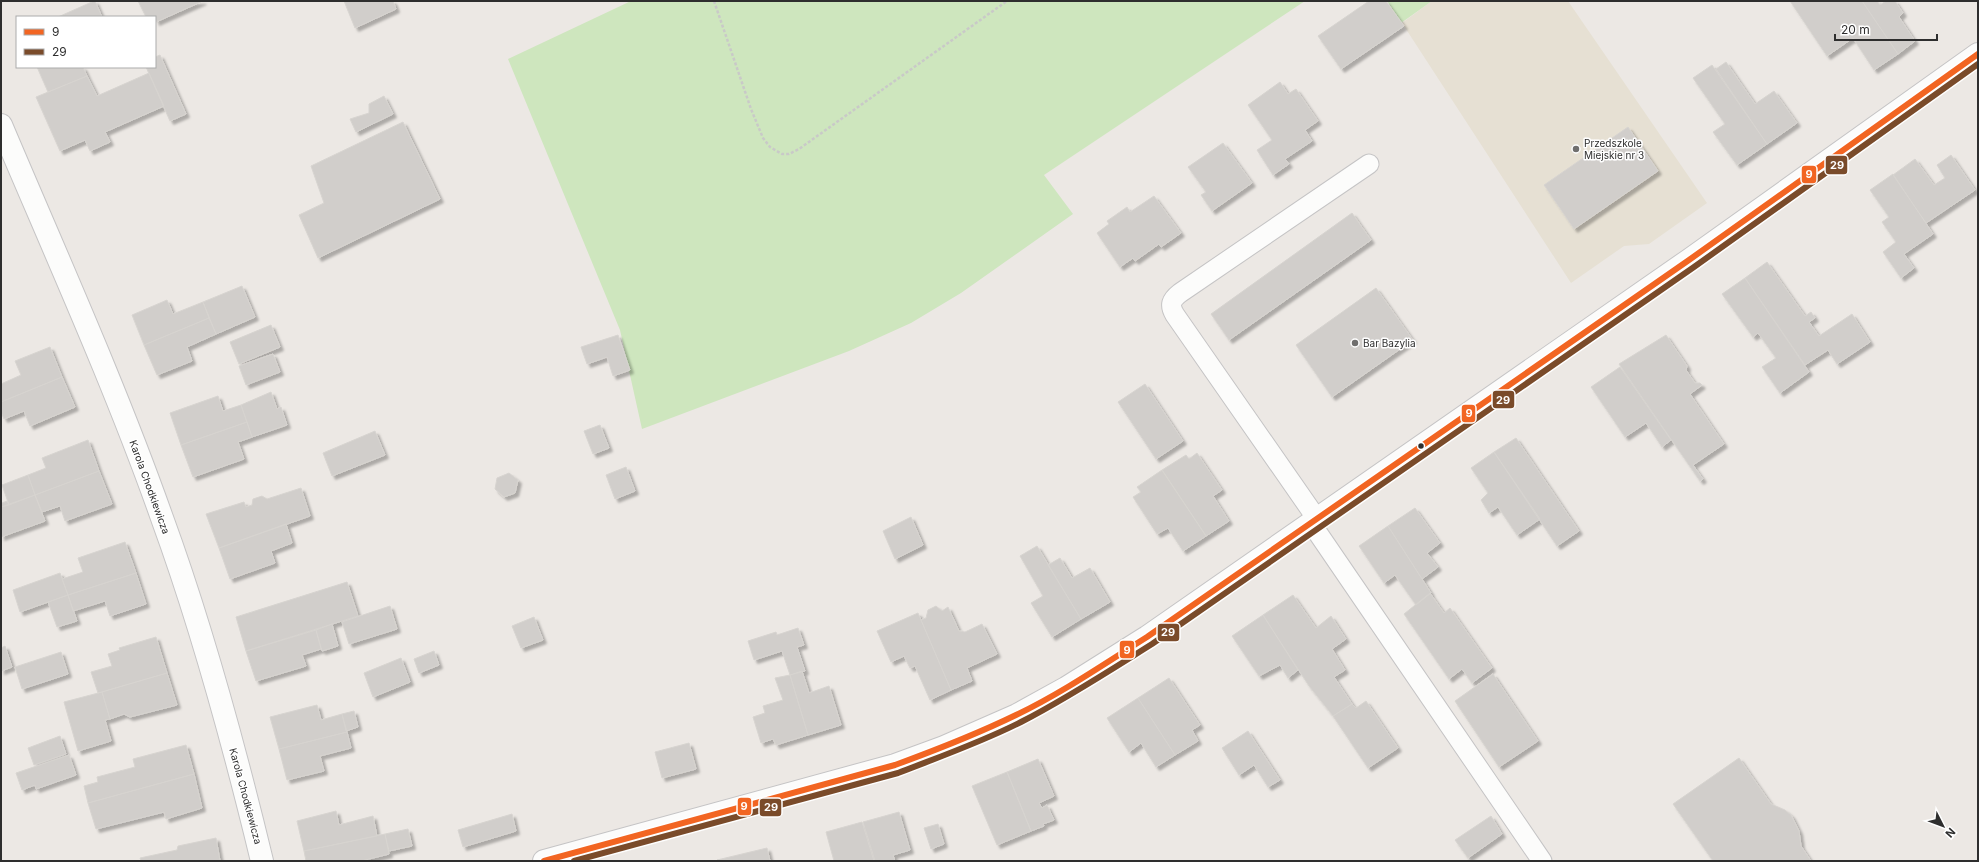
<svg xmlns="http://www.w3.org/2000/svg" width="1979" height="862" font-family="Inter,sans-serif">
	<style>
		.education { fill: #e6e0d3 }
		.green { fill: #cee6be }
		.building { fill: #d1cecb; stroke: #d7d4d0; filter: url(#shadow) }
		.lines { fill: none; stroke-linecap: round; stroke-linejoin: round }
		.lane-casing { stroke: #c5c4c5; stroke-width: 21 }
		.street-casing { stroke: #c5c4c5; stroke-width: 24 }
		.path { stroke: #c9c9c8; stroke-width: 2.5; stroke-dasharray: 3 2; stroke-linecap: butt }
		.lane { stroke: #fcfcfb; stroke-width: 19 }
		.street { stroke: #fcfcfb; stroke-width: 22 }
		.bus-1-casing { stroke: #fff; stroke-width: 9 }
		.bus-2-casing { stroke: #fff; stroke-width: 9 }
		.bus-1 { stroke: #f26522; stroke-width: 6 }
		.bus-2 { stroke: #7a4b2a; stroke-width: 6 }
		.poi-dot { fill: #706f6e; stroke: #fff; stroke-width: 1.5 }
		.bus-dot { fill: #2e2e2e; stroke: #fff; stroke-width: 1.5 }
		.labels { text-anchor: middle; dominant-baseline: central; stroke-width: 3; stroke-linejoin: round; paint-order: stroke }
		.poi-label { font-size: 10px; fill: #2e2e2e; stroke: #fff; text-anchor: start }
		.street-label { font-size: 10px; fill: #2e2e2e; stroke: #fff }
		.line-badge { stroke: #fff; stroke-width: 1.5 }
		.badge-label { font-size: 11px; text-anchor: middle; font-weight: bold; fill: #fff }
	</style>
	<defs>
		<filter id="shadow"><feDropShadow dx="3.5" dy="3.5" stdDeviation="1" flood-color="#0004"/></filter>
	</defs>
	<rect width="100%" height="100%" fill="#ece8e4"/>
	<path class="education" d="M1432,1H1568L1707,203L1649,244L1624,246L1571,283L1402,23Z"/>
	<path class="green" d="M631,1H1305L1044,175L1073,214L961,293L911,323L849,351L642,429L620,330L508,59Z
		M1387,1H1432L1401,23Z"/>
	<path class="building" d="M95,1L102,17H58L94,1Z
		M138,1H203L156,22L155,17H146Z
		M344,1H393L396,9L355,28Z
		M1369,1H1386L1404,26L1341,69L1318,36Z
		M1790,1H1862L1898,54L1874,70L1853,38L1827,56Z
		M1862,1H1877L1880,5L1886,1H1895L1903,13L1899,17L1915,41L1898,54Z
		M160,55L186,114L170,121L146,67H155V57Z
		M1726,62L1755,104L1774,91L1797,123L1767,144L1716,69Z
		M1712,65L1767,144L1737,165L1713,132L1725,124L1693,78Z
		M37,67H83L87,76L48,92Z
		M149,73L164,106L105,132L110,142L90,151L85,140L60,151L36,97L87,76L97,96Z
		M1280,82L1288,94L1296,89L1318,121L1305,130L1312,141L1285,159L1289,164L1273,175L1257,150L1272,140L1248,105Z
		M384,96L393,114L356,132L350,119L369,113V104Z
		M403,122L440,199L318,258L299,215L324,203L311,166Z
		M1628,127L1658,171L1574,229L1544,185Z
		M1223,143L1252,183L1212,211L1201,195L1206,192L1188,167Z
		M1951,155L1975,190L1926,223L1893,175L1915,159L1934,185L1945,178L1937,165Z
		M1893,174L1933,234L1904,254L1914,268L1901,278L1883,252L1896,242L1882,222L1889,217L1870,190Z
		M1154,196L1181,233L1161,247L1159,244L1135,261L1133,258L1120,267L1097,233L1109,224L1107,221L1127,207L1130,212Z
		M1352,213L1371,240L1229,340L1211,314Z
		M1767,262L1805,316L1811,312L1815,318L1809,322L1819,336L1852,314L1870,342L1837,364L1828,350L1805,365L1745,278Z
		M1745,278L1809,372L1780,393L1762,367L1776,358L1758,333L1753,337L1722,294Z
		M242,286L255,317L216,334L203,302Z
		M1376,288L1413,340L1332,397L1296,345Z
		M167,300L173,314L203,302L209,318L144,345L132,315Z
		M209,318L216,334L187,347L192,361L157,375L144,345Z
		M271,325L280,347L239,364L230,342Z
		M618,335L630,370L613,376L607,357L587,364L581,347Z
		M1666,335L1687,366L1686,370L1695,383H1700L1702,385L1690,394L1724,444L1693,465L1703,479L1700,481L1619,364Z
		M50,347L62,377L1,402V384L21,375L15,361Z
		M273,354L280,372L246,385L239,366Z
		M1620,367L1671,440L1662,447L1646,423L1625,437L1591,387Z
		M62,377L75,407L30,426L24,411L4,419L1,412V402Z
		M1145,384L1183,441L1156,459L1118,402Z
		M271,392L277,409L281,407L287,425L252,437L241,405Z
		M218,396L223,411L241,405L247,422L181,445L170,413Z
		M247,422L252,437L238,442L244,459L193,477L181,445Z
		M600,425L609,448L593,454L584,431Z
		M375,431L385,455L332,476L323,453Z
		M1516,438L1579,531L1557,546L1494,452Z
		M88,440L99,471L35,495L28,475L46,468L42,458Z
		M1494,452L1540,519L1517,535L1498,507L1489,513L1481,500L1488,493L1471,468Z
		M1197,453L1222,490L1213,496L1229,521L1206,536L1162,470L1186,455L1189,459Z
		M626,467L635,491L615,499L606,475Z
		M1162,470L1206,536L1183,551L1168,528L1157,534L1133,497L1141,492L1137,487Z
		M99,471L112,504L65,521L60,506L42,512L35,495Z
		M509,473L518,480L515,493L504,497L495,489L497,478Z
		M28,475L35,495L9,505L2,485Z
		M301,488L310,516L219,548L206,514L244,502L246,507L252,505L253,499L262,496L267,499Z
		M35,495L45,521L1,537V507Z
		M1,500L2,503L7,501L9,505L1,507Z
		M1415,508L1440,543L1427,553L1438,567L1422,579L1388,526Z
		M911,517L923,545L895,559L883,531Z
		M286,524L292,543L271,551L275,563L230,579L219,548Z
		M1388,526L1431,593L1416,605L1395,575L1384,583L1359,546Z
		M125,542L136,573L68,595L62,579L83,572L78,558Z
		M1037,546L1081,619L1052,637L1031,603L1043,596L1020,556Z
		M1060,558L1072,578L1090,568L1110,602L1081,619L1048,565Z
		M60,573L68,595L20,612L13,590Z
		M136,573L146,604L110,616L105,601L73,611L68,595Z
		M347,582L358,616L246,651L236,617Z
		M1430,593L1444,613L1450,608L1492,668L1472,683L1462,669L1449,679L1404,614Z
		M68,595L77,621L57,627L48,602Z
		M1293,595L1316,628L1331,616L1346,639L1332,649L1345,670L1334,677L1352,704L1333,716L1309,686L1263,615Z
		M390,606L397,629L349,644L342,622Z
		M936,606L942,611L948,607L959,631L965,632L982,624L997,654L967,668L972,681L951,690L921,620L926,618L928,610Z
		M918,613L951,690L930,700L915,666L910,668L904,656L891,662L877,631Z
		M1263,615L1298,670L1288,678L1280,665L1259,676L1232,636Z
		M534,617L543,640L521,648L512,626Z
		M332,624L338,646L322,651L316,630Z
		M798,628L804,645L797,647L805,671L790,675L782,651L754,660L748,641L776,632L777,635Z
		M316,630L321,649L302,655L306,666L256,681L246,651Z
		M156,637L167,673L98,693L91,672L112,666L108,654L120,650L119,648Z
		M5,646L12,667L1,671V648Z
		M434,651L439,665L419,673L414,659Z
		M61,652L68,674L22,689L15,667Z
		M401,658L410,682L373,697L364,673Z
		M802,671L809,693L829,686L841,725L808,735L790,675Z
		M167,673L177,705L130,717L124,714L110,719L102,692Z
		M1493,674L1538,741L1499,767L1455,701Z
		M790,675L808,735L776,745L773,739L761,743L753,717L765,713L763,706L783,700L775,678Z
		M1169,678L1200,725L1192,730L1198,741L1175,755L1138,698Z
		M102,692L110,719L105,720L111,741L78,751L64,702Z
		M1138,698L1175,755L1156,767L1141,743L1129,752L1107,718Z
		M1366,701L1398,748L1368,768L1333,716L1352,704L1356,708Z
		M317,705L321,720L342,714L347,732L279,749L270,717Z
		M354,711L358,727L346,731L342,714Z
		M1248,731L1280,780L1268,787L1254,765L1239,775L1222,748Z
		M347,732L351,748L320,756L324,771L287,780L279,749Z
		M60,736L66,754L34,765L28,748Z
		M689,743L696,769L662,778L655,752Z
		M186,745L194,774L88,803L84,786L98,782L97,777L135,767L133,759Z
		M69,755L76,775L36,789L35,785L22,790L16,773Z
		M1739,758L1771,804L1785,810L1791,815L1799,831L1801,846L1811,861H1713L1673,804Z
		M1038,759L1054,796L1039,803L1042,808L1047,805L1054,820L1043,824L1044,826L1031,831L1007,772Z
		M1007,772L1031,831L997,845L972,786Z
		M194,774L202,808L166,819L164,812L96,829L88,803Z
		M336,811L339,825L373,816L377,836L304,851L297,821Z
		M899,812L910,850L893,855L895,861H875L863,822Z
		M512,814L516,831L463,847L458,830Z
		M1491,816L1502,834L1468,858L1455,840Z
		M862,822L874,861H834L826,832Z
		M938,824L944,844L931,849L924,828Z
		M408,829L412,846L389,851L385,834Z
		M385,834L389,854L361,861H306L304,851Z
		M216,838L220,861H141L140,858L177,850L178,846Z
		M767,848L770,861L717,860Z"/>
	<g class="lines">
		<g class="lane-casing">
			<path id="lane" d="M1317,519L1175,315C1169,305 1171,300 1180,293L1369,164
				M1311,523L1542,861"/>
		</g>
		<g class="street-casing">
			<path id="street" d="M1,125C56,255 115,385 162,518C203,630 234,745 262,861
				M544,861L895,765L944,747L1017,715L1066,688L1147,637L1689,260L1978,54"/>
		</g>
		<path class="path" d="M714,1L751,109L763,138L770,147L782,154H789L799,149L1007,1"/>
		<use href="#lane" class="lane"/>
		<use href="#street" class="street"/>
		<g class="bus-1-casing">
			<path id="bus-1" d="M544,861L895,765C936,750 977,734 1016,715C1062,693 1104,664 1147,637L1689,260L1978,54"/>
		</g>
		<g class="bus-2-casing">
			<path id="bus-2" d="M574,861L898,773C939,757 982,742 1021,722C1066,699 1109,671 1152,644L1694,267L1978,64"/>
		</g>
		<use href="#bus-1" class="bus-1"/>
		<use href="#bus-2" class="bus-2"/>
	</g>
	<g class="poi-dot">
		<circle cx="1576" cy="149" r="4"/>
		<circle cx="1355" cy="343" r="4"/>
	</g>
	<circle class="bus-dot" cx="1421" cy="446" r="3.5"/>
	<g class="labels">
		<g class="poi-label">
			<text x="1584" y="143">Przedszkole<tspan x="1584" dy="12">Miejskie nr 3</tspan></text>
			<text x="1363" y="343">Bar Bazylia</text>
		</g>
		<g class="street-label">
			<text transform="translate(150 487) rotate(70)">Karola Chodkiewicza</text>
			<text transform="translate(246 796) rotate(75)">Karola Chodkiewicza</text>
		</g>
	</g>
	<g class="line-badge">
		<rect x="1825" y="155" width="23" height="20" rx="4" fill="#7a4b2a"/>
		<rect x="1801" y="165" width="16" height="19" rx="4" fill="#f26522"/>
		<rect x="1492" y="390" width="23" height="19" rx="4" fill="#7a4b2a"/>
		<rect x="1461" y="404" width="15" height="19" rx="4" fill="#f26522"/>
		<rect x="1157" y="623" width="23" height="19" rx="4" fill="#7a4b2a"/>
		<rect x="1119" y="640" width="16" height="19" rx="4" fill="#f26522"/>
		<rect x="737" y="797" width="15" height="19" rx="4" fill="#f26522"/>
		<rect x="759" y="798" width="23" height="19" rx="4" fill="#7a4b2a"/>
	</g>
	<g class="badge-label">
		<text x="1837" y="169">29</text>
		<text x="1809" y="178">9</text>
		<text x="1503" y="404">29</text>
		<text x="1469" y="417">9</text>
		<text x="1168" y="636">29</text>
		<text x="1127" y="654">9</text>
		<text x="744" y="810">9</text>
		<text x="771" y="811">29</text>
	</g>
	<rect width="1979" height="862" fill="none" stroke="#2e2e2e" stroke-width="4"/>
	<rect x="16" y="16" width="140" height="52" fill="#ffffff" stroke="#ababab"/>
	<rect x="24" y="29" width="20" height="6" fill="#f26522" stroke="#ababab"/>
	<text x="52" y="36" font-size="12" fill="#2e2e2e">9</text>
	<rect x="24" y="49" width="20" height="6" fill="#7a4b2a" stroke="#ababab"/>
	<text x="52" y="56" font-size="12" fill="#2e2e2e">29</text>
	<g transform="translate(1943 826) rotate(132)" stroke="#ffffff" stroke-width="3" paint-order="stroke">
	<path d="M0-3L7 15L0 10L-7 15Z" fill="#2e2e2e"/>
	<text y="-6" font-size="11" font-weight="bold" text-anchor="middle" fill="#2e2e2e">N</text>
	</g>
	<path d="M1835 34v6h102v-6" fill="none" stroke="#2e2e2e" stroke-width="2"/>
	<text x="1841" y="34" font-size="12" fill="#2e2e2e" stroke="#ffffff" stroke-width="3" paint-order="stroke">20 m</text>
</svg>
